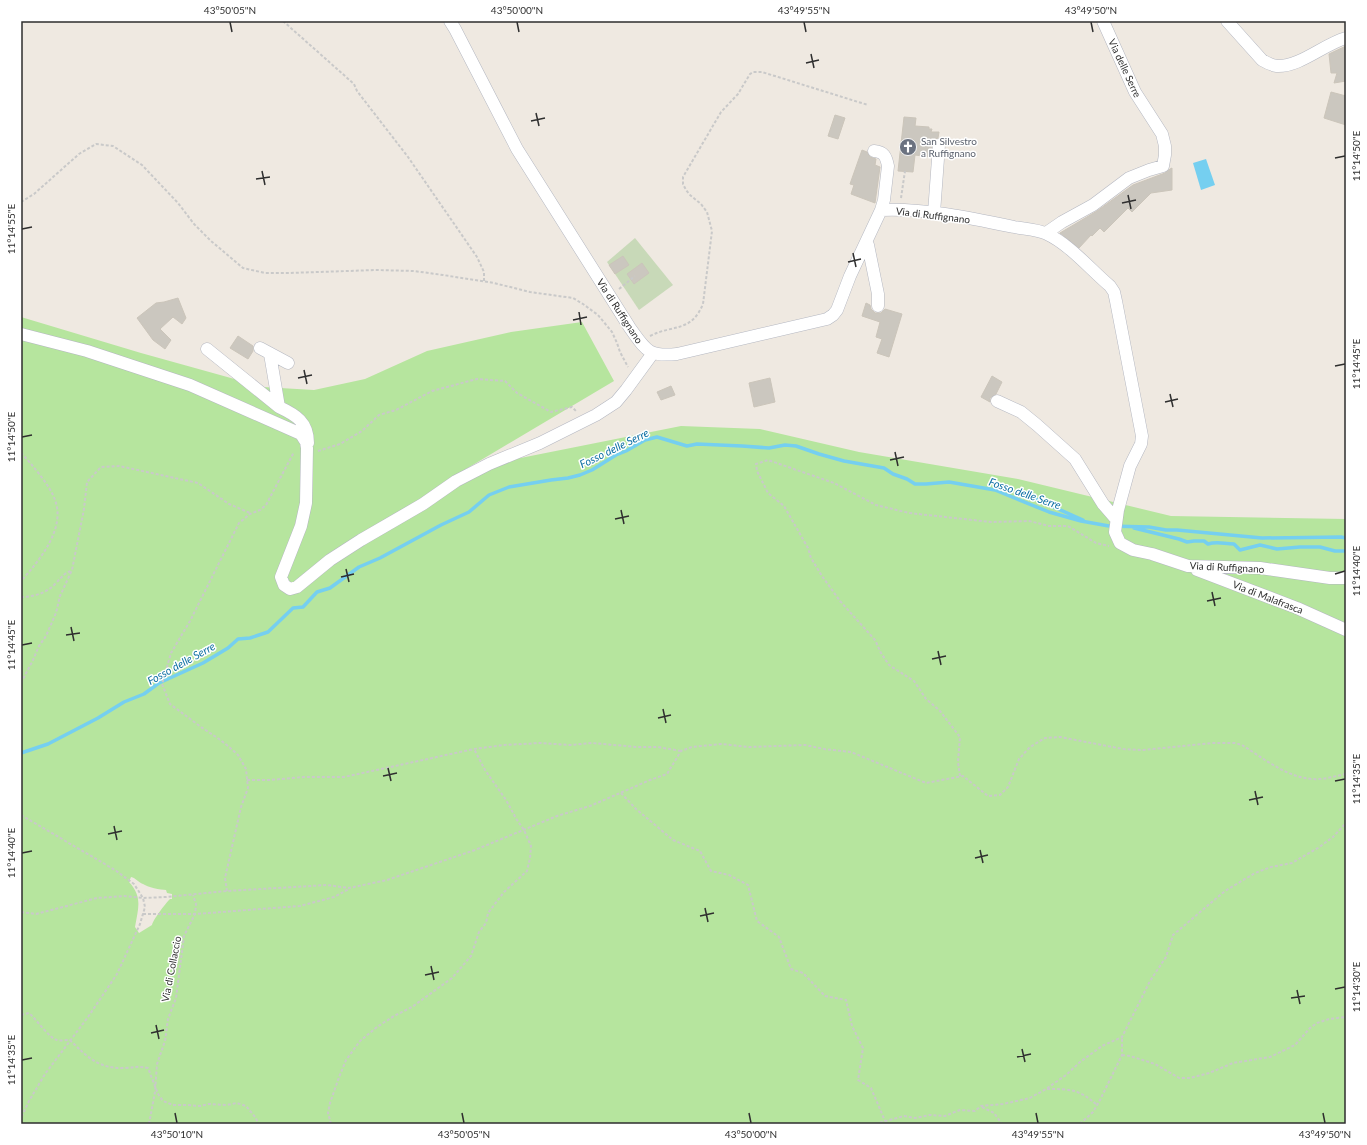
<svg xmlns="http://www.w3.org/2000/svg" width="1367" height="1145" font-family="Lato,sans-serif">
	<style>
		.green { fill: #b6e59e; fill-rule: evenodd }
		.cemetery { fill: #c8d9b8 }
		.water { fill: #75cff0 }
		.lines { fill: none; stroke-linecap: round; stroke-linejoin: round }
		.stream { stroke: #75cff0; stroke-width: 3.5 }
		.building { fill: #cbc7bf; stroke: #cbc5ba }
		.minor-casing { stroke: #b4b7c1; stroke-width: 13 }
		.path { stroke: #c9c9c9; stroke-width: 2; stroke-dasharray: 3 2; stroke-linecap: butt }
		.minor { stroke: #fff; stroke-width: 12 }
		.ticks { fill: none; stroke: #2e2e2e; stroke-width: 1.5 }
		.labels { text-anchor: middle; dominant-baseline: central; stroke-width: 3; stroke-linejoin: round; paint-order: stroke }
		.street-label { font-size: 10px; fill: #2e2e2e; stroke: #fff }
		.worship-label { font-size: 10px; fill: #5b616d; stroke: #fff; text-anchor: start }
		.water-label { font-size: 11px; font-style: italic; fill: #0d6fa3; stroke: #fff }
		.neatline { fill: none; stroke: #2e2e2e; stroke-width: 1.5 }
		.ticks-label { font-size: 10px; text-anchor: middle; fill: #2e2e2e }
	</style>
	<rect width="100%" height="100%" fill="#efe9e1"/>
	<path class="green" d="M21,317L141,353L263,387L314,390L365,379L427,351L511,332L582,322L614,381L466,469L681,426L760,429L859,452L1018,479L1171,516L1346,519V1124H21ZM131,877C136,878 138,882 143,884C147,887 161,890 166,890L167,893L172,894V899H170C165,904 153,920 152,925L139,933L135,927C138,909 143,897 129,882Z"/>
	<path class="cemetery" d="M635,238L673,285L639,310L607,262Z"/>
	<path class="water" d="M1206,159L1215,185L1201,190L1193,163Z"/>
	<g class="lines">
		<path class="stream" d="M1022,495L1031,497L1083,520
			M1134,528L1179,539L1187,542L1194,541H1204L1208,544C1218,541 1224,544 1234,544L1240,550L1260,545L1277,549L1300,547H1320L1335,551H1346
			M21,753L48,744L98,718L124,702L144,694L159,683L203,663L228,648L238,639L250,638L268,632L293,608L303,607L317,592L330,588L359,567L380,558L441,525L469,512L489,495L509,487L551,480L568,478L580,475L592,470L616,455L626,451L645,440L657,437L687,446L697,444L742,446L769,448L785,445L796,446L819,454L844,461L884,468L893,474L907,479L915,484H926L949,482L995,490L1049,512L1081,521L1109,526L1149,527L1166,530H1177L1262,538L1341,537L1346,538"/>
	</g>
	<path class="building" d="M1346,46V81L1334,83L1337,73H1331L1329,54Z
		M1331,92L1346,96V125L1324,118Z
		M835,115L845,118L838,139L828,136Z
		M904,117L916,118L915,126L929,127V129H932L931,132H939L938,138L933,140L932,144L931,157L915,155L913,172L898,171Z
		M862,150L867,152L870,157L876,159L875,165L880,167L875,203L851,194L854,185L850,184Z
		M1172,168V190L1151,193L1132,212L1128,208L1104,232L1100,228L1092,236L1091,235L1079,248L1060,233L1097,211L1133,185L1165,173L1170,169Z
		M623,256L629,265L615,274L609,265Z
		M642,263L649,273L634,284L627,274Z
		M178,298L186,318L182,324L173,317L160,329L171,340L165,349L153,340L137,318L156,303L164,302Z
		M866,303L870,305L871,309L875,313H881L885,309L902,314L889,357L877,353L882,339L876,337L880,322L862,316Z
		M238,336L253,346V351L248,359L230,348Z
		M992,376L1002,382L996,394L990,398V402L981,397Z
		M770,378L775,402L754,407L749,383Z
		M671,386L675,395L661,400L657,392Z"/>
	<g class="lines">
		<g class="minor-casing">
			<path id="minor" d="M450,21L455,29L517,149L630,328C646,350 648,357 677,354L827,319L833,315L837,310L850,276L881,210C924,208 971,218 1014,227C1024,229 1037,229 1047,234C1069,244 1091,270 1110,286L1114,292L1116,301L1142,436L1141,444L1130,466L1118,510L1115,532L1120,543L1133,550L1152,554L1188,566L1260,568L1330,578H1346
				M1227,21L1262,60C1267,63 1271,65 1277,66C1300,67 1324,44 1346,38
				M874,151C884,152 886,156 888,166L884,200L881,210
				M934,213L939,145
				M1046,233L1062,222L1093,205L1129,178L1149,170L1163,166L1165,155V146L1162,134L1135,92L1103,21
				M866,242L868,245L878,294V306
				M21,334L87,351L190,385L301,434L306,442L307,448L306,503L301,526L281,577L284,585L290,589L297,587L330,560L361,540L423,504L456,481L489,464L540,443L596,415L616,402L626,390L653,353
				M260,348L288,363
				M207,349L279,407
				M270,354L279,407C296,415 308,422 308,443
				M997,401L1021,412L1037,425L1075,459L1103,504L1116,519
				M1197,570L1297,608L1346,630"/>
		</g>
		<path class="path" d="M283,21L354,84L357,91L408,157L477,257L484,272V282
			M901,198L905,171
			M21,202L34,194L79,154L96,144L113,146L142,165L178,203L194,224L211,241L243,268L265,273H290L376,270L414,271L443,275L494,283L530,292L573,298L583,304L598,315L612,332L617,343L620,352L628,367
			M619,289L635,276
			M650,336C673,324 691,333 703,304L712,231L707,212L701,204L690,195L686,190L683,184V177L721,112L738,94L750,74L753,72H762L868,105
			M318,451L340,444L362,431L379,415L396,410L432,391L477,379L505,381L517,393L551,412L572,407L576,411
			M21,453C31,463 51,487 55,500C66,529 39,561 21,581
			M21,597C33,597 47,593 55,584C63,576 62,575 72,570L84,509L87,482L101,467L119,466L198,483L229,504L250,513
			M21,683L33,660L39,646L46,636L56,613L60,596L72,570
			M960,776L958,762L960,737L940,711L926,699L914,681L889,665L881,653L875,640L840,601L822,576L811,558L808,548L784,506L768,493L757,471L756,464L768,460L834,483L876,505L909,513L991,522L1029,521L1049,526H1068L1096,543L1109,546
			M247,780H270L304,777H344L474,749L504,745L540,743L570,745L592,743L637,747H658L681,751
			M621,793L636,809L673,840L700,851L711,871L729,875L748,885L757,921L779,937L791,969L803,973L825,996L846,1000L852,1026L863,1048L858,1080L871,1088L885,1121
			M21,815L115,870L134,884L143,898L145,907L140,924L117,974L88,1017L45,1074L29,1101L21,1118
			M227,891L225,878L241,807L248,788L246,769L238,755L228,746L219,739L201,727L170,704L162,684L171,653L190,621L239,523L250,514L260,510L266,505L294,452
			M21,912L36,914L97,898L124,896L143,898L166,897L227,891L327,885L349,888L387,880L475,850L557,816L590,806L650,780L667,774L681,751L692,747L721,744L749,747L805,745L824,749L851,752L926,783L963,776L988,796L1000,795L1008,787L1019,759L1030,747L1045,738L1060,737L1123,749L1143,750L1212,743H1235L1242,745C1263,758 1286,777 1312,779C1324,780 1335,776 1346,774
			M143,914H195L300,906L334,897L349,889
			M21,1015L29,1013C37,1020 49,1038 57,1040C60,1041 66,1040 70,1040C88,1058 99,1069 126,1068C135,1067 139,1066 148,1068L158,1094L163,1101L173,1105H187L200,1106L209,1104L227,1105L237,1103L246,1106L256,1118L258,1124
			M1122,1055L1130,1056L1155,1064L1179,1078H1190L1209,1073L1233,1063L1270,1057L1295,1045L1310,1028L1317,1023L1329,1019L1346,1017
			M1047,1089C1070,1089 1079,1089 1097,1105
			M982,1107L994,1113L1002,1124
			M149,1124L155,1092L157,1064L165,1041L168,1019L176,998L184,936L195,914L196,904L193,895
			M306,1124H307
			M331,1124L328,1113L330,1103L338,1080L346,1060L360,1041L377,1027L394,1016L412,1007L452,978L471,956L479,932L486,923L488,913L504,892L527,871L530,858L531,846L524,830L517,820L506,800L485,770L474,749
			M875,1124L904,1116L915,1118L930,1115L945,1116L960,1110L975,1111L981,1106L1003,1104L1030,1098L1046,1089L1066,1075L1080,1062L1102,1046L1122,1037L1150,981L1166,957L1173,935L1225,891L1255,873L1271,867L1292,863L1318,848L1333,837L1346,823
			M1080,1124L1093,1112L1100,1100L1122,1055V1037"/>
		<use href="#minor" class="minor"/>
	</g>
	<path class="ticks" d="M230,22L232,32M517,22L519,32M804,22L806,32M1091,22L1093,32M811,54L814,68M806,63L819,60M536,113L539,126M531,121L545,118M1335,158L1345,156M262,171L265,185M256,179L270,177M1128,195L1131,209M1122,203L1136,200M22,229L32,227M853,253L856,267M848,262L861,259M579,312L581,325M573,320L587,317M1335,366L1345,364M304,370L307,384M298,378L312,375M1170,394L1173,407M1165,402L1178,399M22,437L32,435M895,452L898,466M890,460L904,457M621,510L624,524M615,519L629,516M346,569L349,582M1335,574L1345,571M341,577L354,574M1212,592L1215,606M1207,601L1221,598M71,627L74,641M66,635L80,633M22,645L32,643M938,651L941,665M932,659L946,656M663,709L666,723M658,718L671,715M388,768L391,781M383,776L397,773M1335,781L1345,779M1255,791L1258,805M1249,800L1263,797M114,826L117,840M108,834L122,831M980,850L983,863M22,853L32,851M975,858L988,855M705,908L708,922M700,916L714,913M431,966L434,980M425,975L439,972M1335,989L1345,987M1297,990L1300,1004M1291,998L1305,996M156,1025L159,1039M151,1033L164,1030M1022,1049L1025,1062M1017,1057L1031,1054M22,1060L32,1058M175,1113L177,1123M462,1113L464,1123M749,1113L751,1123M1036,1113L1038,1123M1323,1113L1325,1123"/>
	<defs>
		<g id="church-disc" transform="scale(0.9)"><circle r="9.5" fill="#6b7280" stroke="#fff"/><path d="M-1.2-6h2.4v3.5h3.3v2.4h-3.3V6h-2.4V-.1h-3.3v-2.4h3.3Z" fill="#fff"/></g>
	</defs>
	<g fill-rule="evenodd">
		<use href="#church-disc" x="908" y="147"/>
	</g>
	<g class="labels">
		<g class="street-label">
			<text transform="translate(1125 68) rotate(65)">Via delle Serre</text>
			<text transform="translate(933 215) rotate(7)">Via di Ruffignano</text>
			<text transform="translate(620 311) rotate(57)">Via di Ruffignano</text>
			<text transform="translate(1227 567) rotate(3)">Via di Ruffignano</text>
			<text transform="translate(1268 597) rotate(21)">Via di Malafrasca</text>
			<text transform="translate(171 969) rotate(-79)">Via di Collaccio</text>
		</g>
		<g class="worship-label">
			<text x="921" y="141">San Silvestro<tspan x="921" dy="12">a Ruffignano</tspan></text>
		</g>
		<g class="water-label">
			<text transform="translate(614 448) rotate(-26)">Fosso delle Serre</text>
			<text transform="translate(1025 493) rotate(19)">Fosso delle Serre</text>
			<text transform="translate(181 663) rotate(-29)">Fosso delle Serre</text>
		</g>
	</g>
	<rect width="1367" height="1145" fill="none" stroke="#ffffff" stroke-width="44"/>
	<rect x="22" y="22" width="1323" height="1101" class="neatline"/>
	<g class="ticks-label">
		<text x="230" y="14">43°50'05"N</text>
		<text x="517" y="14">43°50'00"N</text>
		<text x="804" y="14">43°49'55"N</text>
		<text x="1091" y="14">43°49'50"N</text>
		<text transform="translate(1356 156) rotate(-90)" y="4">11°14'50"E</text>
		<text transform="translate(11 229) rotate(-90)" y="4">11°14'55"E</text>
		<text transform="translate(1356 364) rotate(-90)" y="4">11°14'45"E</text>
		<text transform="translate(11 437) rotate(-90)" y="4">11°14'50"E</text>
		<text transform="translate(1356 571) rotate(-90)" y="4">11°14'40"E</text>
		<text transform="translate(11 645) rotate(-90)" y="4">11°14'45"E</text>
		<text transform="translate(1356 779) rotate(-90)" y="4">11°14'35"E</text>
		<text transform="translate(11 853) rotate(-90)" y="4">11°14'40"E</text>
		<text transform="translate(1356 987) rotate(-90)" y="4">11°14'30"E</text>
		<text transform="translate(11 1060) rotate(-90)" y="4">11°14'35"E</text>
		<text x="177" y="1138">43°50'10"N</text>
		<text x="464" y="1138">43°50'05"N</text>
		<text x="751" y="1138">43°50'00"N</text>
		<text x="1038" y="1138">43°49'55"N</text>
		<text x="1325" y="1138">43°49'50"N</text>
	</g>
</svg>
